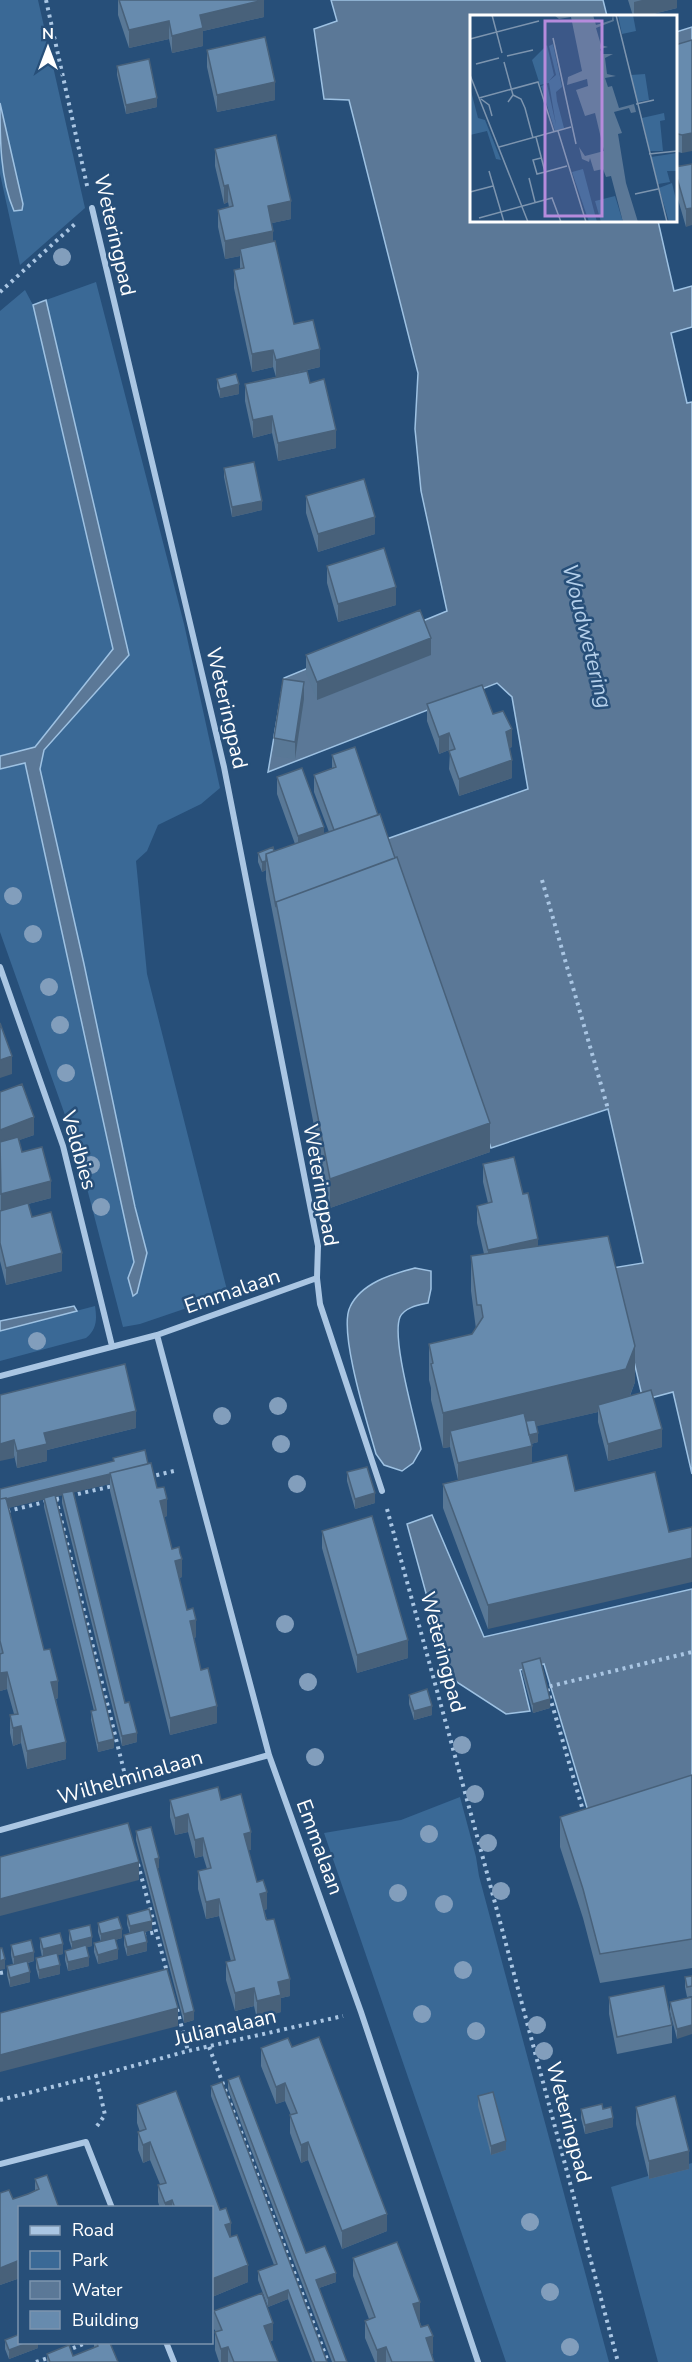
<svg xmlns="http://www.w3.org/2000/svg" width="692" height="2362" font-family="'Nunito Sans',sans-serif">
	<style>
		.green { fill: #3a6996 }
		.water { fill: #5b7897; stroke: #9ec2e3; stroke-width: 1.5 }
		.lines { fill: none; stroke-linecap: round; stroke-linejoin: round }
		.path { stroke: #aac6e3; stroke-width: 4; stroke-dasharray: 3 4.5; stroke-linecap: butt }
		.street { stroke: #aac6e3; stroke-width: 6 }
		.tree { fill: #829ebc }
		.wall { fill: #597896 }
		.shaded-wall { fill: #48617a }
		.building { fill: #678bae; stroke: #48617a; stroke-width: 1.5 }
		.labels { text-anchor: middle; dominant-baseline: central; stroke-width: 5; stroke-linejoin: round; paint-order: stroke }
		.street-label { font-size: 21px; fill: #fff; stroke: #274f79 }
		.water-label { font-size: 22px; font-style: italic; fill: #b5d0eb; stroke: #274f79 }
		.inset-road { fill: none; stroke: #7d95af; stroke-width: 1.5 }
		.view { fill: #b68bdc; fill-opacity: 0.15; stroke: #b68bdc; stroke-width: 3 }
		.inset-edge { fill: none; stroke: #fff; stroke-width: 3 }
	</style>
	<rect width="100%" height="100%" fill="#274f79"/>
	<path class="green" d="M0,0H38L85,208L20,265L0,174Z
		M96,282L184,624L220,788L201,804L158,825L147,851L136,861L147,974L228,1294L140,1324L123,1327L76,1146L0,932V769L25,763L134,1262L128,1278L133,1296L147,1253L135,1207L84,964L40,769L44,750L129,655L46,300Z
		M25,290L33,305L113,649L35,747L0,756V311Z
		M95,1306C97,1319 97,1329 86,1338L0,1361V1331Z
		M460,1797L476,1857L479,1876L609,2362H506L324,1833L401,1820Z
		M692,2163V2362H658L611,2187Z"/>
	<path class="water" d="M331,0H603L607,16H472V220L658,221L674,291L692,286V327L671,333L687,403L692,402V1474L673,1392L643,1400L612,1268L643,1263L608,1109L491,1148L381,841L528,789L512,697L497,683L268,772L284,678L447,611L421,491L415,429L418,373L349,100L324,99L314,29L337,21Z
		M692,27V51L676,56V32Z
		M0,103L23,204L22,210L14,211C0,179 0,138 0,103Z
		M46,300L129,655L44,750L40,769L84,964L135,1207L147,1253L137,1293L133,1296L128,1278L134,1262L25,763L0,769V756L35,747L113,649L33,305Z
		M415,1268L431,1271V1289L428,1303C419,1305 405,1307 400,1317C391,1339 416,1423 421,1449L413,1463L402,1471L384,1465L376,1454C368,1425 338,1331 350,1307C361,1283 392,1274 415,1268Z
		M74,1306L77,1311L0,1331V1321Z
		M432,1515L484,1637L692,1589V1793L591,1821L544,1664L520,1670L530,1711L506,1714L449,1677L407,1524Z"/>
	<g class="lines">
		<path class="path" d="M46,0L88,190
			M0,292L76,223
			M542,880L608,1109
			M149,1477L174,1471
			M56,1499L125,1775
			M56,1499L113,1486
			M387,1509L480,1847L618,2362
			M0,1513L49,1501
			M584,1814L547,1687L692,1652
			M138,1864L167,1972
			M143,1935L156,1932
			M0,1973L11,1971
			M177,2009L188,2051
			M209,2047L328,2362
			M0,2100L96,2076
			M97,2126L105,2115L96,2076L188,2051L343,2016
			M66,2351L88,2342
			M36,2362L51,2357"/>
		<path class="street" d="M92,208L224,767L318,1246L317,1278L320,1304L382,1491
			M0,967L63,1146L112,1346
			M157,1335L269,1755L361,2012L478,2362
			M0,1376L157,1335L317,1278
			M0,1830L269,1755
			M0,2164L86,2142L112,2208
			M166,2342L174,2362"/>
	</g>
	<g class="tree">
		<circle cx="62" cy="257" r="9"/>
		<circle cx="13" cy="896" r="9"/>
		<circle cx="33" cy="934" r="9"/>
		<circle cx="49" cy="987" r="9"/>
		<circle cx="60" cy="1025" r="9"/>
		<circle cx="66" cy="1073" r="9"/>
		<circle cx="91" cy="1165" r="9"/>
		<circle cx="101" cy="1207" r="9"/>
		<circle cx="37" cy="1341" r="9"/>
		<circle cx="278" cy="1406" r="9"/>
		<circle cx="222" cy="1416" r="9"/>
		<circle cx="281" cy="1444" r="9"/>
		<circle cx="297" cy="1484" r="9"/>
		<circle cx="285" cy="1624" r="9"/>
		<circle cx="308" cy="1682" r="9"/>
		<circle cx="462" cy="1745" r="9"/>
		<circle cx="315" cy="1757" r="9"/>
		<circle cx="475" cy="1794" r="9"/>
		<circle cx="429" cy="1834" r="9"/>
		<circle cx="488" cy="1843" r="9"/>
		<circle cx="501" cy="1891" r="9"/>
		<circle cx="398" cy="1893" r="9"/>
		<circle cx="444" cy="1904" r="9"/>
		<circle cx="463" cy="1970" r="9"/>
		<circle cx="422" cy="2014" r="9"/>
		<circle cx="537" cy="2025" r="9"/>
		<circle cx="476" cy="2031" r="9"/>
		<circle cx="544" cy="2051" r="9"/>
		<circle cx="530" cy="2222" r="9"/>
		<circle cx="550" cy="2292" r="9"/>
		<circle cx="570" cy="2347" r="9"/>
	</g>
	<path class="wall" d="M118,0H264V17L203,31V46L172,53L169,39L129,48L118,15Z
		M628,0H677V8L645,16H633Z
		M692,40L682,153L678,152L675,149V45Z
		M207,50L275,100L217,112L207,67Z
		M117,66L157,107L126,114L117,75Z
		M215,149L291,219L272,223L273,242L294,324L320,367L279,377L310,383L336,448L278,461L272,433L253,438L245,401V384L276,377L273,367L252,372L234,288V270L240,269V256L225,259L218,227V210L229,207L228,202L224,204L215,166Z
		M692,164L686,227L675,189V167Z
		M217,379L239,394L220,398L217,388Z
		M224,468L262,510L232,517L224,477Z
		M306,496L375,534L318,552L306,513Z
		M327,566L396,605L338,622L327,583Z
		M306,655H431L317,700L306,673Z
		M304,699L295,759L274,756V738Z
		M427,704L493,714L512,747L509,748L512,778L459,796L449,769L450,751L449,750L439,754L427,721Z
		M332,755L490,1152L330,1208L266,879V870L262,872L258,862V853L274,851L295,844L277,794V777L324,834L329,832L314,792V775L332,768Z
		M0,1092L34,1135L19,1140L22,1152L51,1198L28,1204L32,1217L62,1271L6,1285L0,1261Z
		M483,1164L523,1194L538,1246L635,1382L630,1396L662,1447L608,1461L598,1422V1412L536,1426L538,1442L531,1444L488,1629L443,1508V1484L458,1480L450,1447L443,1448L431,1400V1388L429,1380V1344L472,1334L476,1329L471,1291V1256L484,1254L477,1223V1206L488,1203L483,1182Z
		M0,1395L136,1428L47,1450V1461L17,1468Z
		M113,1458L148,1464L167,1516L164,1517L172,1549L182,1577L179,1578L187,1610L196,1637L194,1638L201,1670L217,1723L170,1735L110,1491V1484L73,1492L125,1703L137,1742L122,1746L62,1503V1495L55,1497L114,1748L98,1752L91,1720V1711H94L44,1507V1499L8,1508L44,1650L58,1698L56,1699L66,1759L27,1769L21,1743L13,1746L10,1733V1715L14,1714L7,1689L0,1691V1489L113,1462Z
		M347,1472L375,1503L355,1509L347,1481Z
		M322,1531L408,1658L357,1673L322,1548Z
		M522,1663L550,1708L533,1713L522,1672Z
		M409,1695L432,1715L414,1720L409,1704Z
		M692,1775V1968L600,1983L583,1918L560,1847V1817Z
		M170,1800H221L251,1850H248L257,1882L267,1909L264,1910L290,1996L281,1998V2012L257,2019L254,2006L235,2011L226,1980V1962L231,1961L219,1916L206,1919L198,1889V1871L207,1869L203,1856L195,1858L188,1832L175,1835L170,1817Z
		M136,1831L159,1868H157L194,2020L184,2023L136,1840Z
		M127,1915L152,1930L144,1932L147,1951L127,1956L124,1945V1935L130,1934L127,1924Z
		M98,1923L122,1938L115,1940L118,1959L98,1964L94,1952V1943L101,1942L98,1932Z
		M69,1930L92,1946L86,1947L89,1966L68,1971L65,1960V1951L72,1949L69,1940Z
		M40,1938L63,1954L57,1955L60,1974L39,1979L36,1968V1958L42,1957L40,1947Z
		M11,1945L34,1961L28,1963L30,1982L10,1987L7,1975V1966L13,1964L11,1955Z
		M692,1976V1996L687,1997L685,1987V1977Z
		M609,1997L672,2025V2043L617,2054L609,2014Z
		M692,1997L677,2039L670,2012V2002Z
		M292,2047L387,2231L342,2249L308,2160L301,2163L290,2133V2115H291L285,2101L276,2104L261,2066V2048Z
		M228,2080L306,2253L336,2282L319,2288L347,2362H332L228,2089Z
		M211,2086L327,2362H312L288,2299L268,2307L258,2280V2271L274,2265L211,2096Z
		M478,2096L506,2150L491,2155L478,2106Z
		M137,2105L220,2210L231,2237L248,2282L212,2297V2208H160L158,2202V2185L160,2184L150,2160L143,2163L138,2150V2132H140L137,2123Z
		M636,2107L689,2169L649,2179L636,2124Z
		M581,2109L613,2127L585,2134L581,2118Z
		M35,2179L59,2208H20V2278L0,2285L13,2199L35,2191Z
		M353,2258L420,2320H419L433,2354H432L434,2362H375L365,2338V2321L369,2319L353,2276Z
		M214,2311L273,2340L270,2342L278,2362H219L215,2350V2332H216L214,2329Z
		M5,2340L38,2343V2348L9,2359L5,2349Z
		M94,2343H110L118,2362H47V2354L73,2356L94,2348Z"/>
	<path class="shaded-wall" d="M264,0V17L203,31V46L172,53V36L200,15Z
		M642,0H677V8L645,16H634V2Z
		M169,21V39L129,48V30Z
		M275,82V100L217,112V95Z
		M157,98V107L126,114V105Z
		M692,133V151L682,153V135Z
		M228,185V202L224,204V186Z
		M291,201V219L268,224V206Z
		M692,208V225L686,227V209Z
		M273,231V248L240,249V256L225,259V241Z
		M320,349V367L276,377V360Z
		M273,350V367L252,372V354Z
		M239,384V394L220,398V389Z
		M272,416V433L253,438V420Z
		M336,430V448L278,461V443Z
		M262,501V510L232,517V507Z
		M375,517V534L318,552V534Z
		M396,587V605L338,622V604Z
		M431,638V655L317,700V682Z
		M304,682V699L295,759V742Z
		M512,729V747L506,749V732Z
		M449,733V750L439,754V737Z
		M512,760V778L459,796V779Z
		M324,827V844L298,853V836Z
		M266,861V870L262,872V862Z
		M12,1056V1074L0,1078V1060Z
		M34,1117V1135L0,1147V1130Z
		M490,1123V1152L330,1208V1179Z
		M51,1181V1198L1,1211V1194Z
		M538,1239V1256L488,1268V1250Z
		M62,1253V1271L6,1285V1268Z
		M635,1346V1382L626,1405H598V1412L525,1429L450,1431V1447L443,1448V1413Z
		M136,1411V1428L47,1450V1461L17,1468V1451L44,1433Z
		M662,1429V1447L608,1461V1444Z
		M538,1433V1442L527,1445V1436Z
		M14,1440V1458L0,1461V1444Z
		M532,1446V1463L458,1481V1463Z
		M110,1474V1484L0,1510V1501Z
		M375,1493V1503L355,1509V1499Z
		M167,1499V1516L160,1518V1501Z
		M692,1558V1582L488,1629V1605Z
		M182,1559V1577L175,1579V1561Z
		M196,1620V1637L190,1639V1621Z
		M408,1640V1658L357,1673V1655Z
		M7,1672V1689L0,1691V1673Z
		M58,1681V1698L51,1700V1682Z
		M550,1699V1708L533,1713V1704Z
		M217,1706V1723L170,1735V1718Z
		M432,1706V1715L414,1720V1711Z
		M21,1726V1743L13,1746V1728Z
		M137,1733V1742L122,1746V1736Z
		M114,1739V1748L98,1752V1743Z
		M66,1742V1759L27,1769V1751Z
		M188,1814V1832L175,1835V1818Z
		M251,1832V1850L244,1851V1834Z
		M203,1838V1856L195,1858V1840Z
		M159,1858V1868L155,1869V1859Z
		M139,1862V1880L0,1916V1899Z
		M267,1892V1909L260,1911V1894Z
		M219,1899V1916L206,1919V1902Z
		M152,1921V1930L130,1936V1926Z
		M122,1929V1938L101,1944V1934Z
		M92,1937V1946L72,1951V1942Z
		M147,1942V1951L127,1956V1947Z
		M63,1944V1954L43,1959V1949Z
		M118,1949V1959L98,1964V1955Z
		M34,1952V1961L14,1966V1957Z
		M89,1957V1966L68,1971V1962Z
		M5,1959V1969L0,1970V1961Z
		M60,1965V1974L39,1979V1970Z
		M30,1972V1982L10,1987V1978Z
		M290,1979V1996L281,1998V2012L257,2019V2001L278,1982Z
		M254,1988V2006L235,2011V1993Z
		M178,2008V2026L0,2072V2055Z
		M194,2011V2020L184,2023V2014Z
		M692,2025V2034L677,2039V2029Z
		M285,2083V2101L276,2104V2087Z
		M613,2118V2127L585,2134V2125Z
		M506,2141V2150L491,2155V2146Z
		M150,2142V2160L143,2163V2145Z
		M308,2142V2160L301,2163V2145Z
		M689,2151V2169L649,2179V2161Z
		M172,2200V2208H165V2203Z
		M387,2214V2231L342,2249V2231Z
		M231,2223V2240L225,2225Z
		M20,2260V2278L0,2285V2268Z
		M248,2265V2282L212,2297V2279Z
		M336,2273V2282L316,2289V2280Z
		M288,2290V2299L268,2307V2298Z
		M420,2302V2320L413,2322V2304Z
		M273,2323V2340L264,2344V2326Z
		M433,2336V2354L426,2356V2338Z
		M28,2343H38V2348L9,2359V2350Z
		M228,2347V2362H221V2349Z
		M386,2347V2362H377V2350Z"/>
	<path class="building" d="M119,0H264L200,15L203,28L172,36L169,21L129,30Z
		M265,37L275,82L217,95L207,50Z
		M692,40V133L682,135L678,134L675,131V45Z
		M149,59L157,98L126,105L117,66Z
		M276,135L291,201L268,206L273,231L225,241L218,210L233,206L228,185L224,186L215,149Z
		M692,164V208L686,209L675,171V167Z
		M275,241L294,324L313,320L320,349L276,360L273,350L252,354L234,270L244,268L240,249Z
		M307,371L310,383L324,379L336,430L278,443L272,416L253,420L245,384Z
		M236,374L239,384L220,389L217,379Z
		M254,462L262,501L232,507L224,468Z
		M364,479L375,517L318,534L306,496Z
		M384,548L396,587L338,604L327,566Z
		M420,610L431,638L317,682L306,655Z
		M283,679L304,682L295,742L274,738Z
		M482,685L493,714L503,711L512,729L506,732L512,760L459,779L449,751L455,749L449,733L439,737L427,704Z
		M355,747L378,815L334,830L314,775L336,767L332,755Z
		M302,768L324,827L298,836L277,777Z
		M380,814L395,858L276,902V907L266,854Z
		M273,847L274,851L266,854V861L262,862L258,853Z
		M397,857L490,1123L330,1179L276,902Z
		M0,1023L12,1056L0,1060Z
		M22,1084L34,1117L0,1130V1092Z
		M18,1137L22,1152L42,1147L51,1181L1,1194L0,1142Z
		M514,1157L523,1194L528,1193L538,1239L488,1250L477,1206L492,1202L483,1164Z
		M28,1203L32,1217L51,1212L62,1253L6,1268L0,1243V1211Z
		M608,1236L635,1346L626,1369L443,1413L431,1364L433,1363L429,1344L472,1334L483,1317L481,1305H477L471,1256Z
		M125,1364L136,1411L44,1433L47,1444L17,1451L14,1440L0,1444V1395Z
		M651,1390L662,1429L608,1444L598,1405Z
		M524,1413L532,1446L458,1463L450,1431Z
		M535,1420L538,1433L529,1435L526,1421Z
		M145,1450L148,1464L110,1473V1474L6,1499V1498L0,1499V1489L114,1461L113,1458Z
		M567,1455L575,1491L655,1472L669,1532L692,1527V1558L488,1605L443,1484Z
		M151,1463L157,1488L164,1487L167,1499L160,1501L172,1549L179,1547L180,1553L182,1559L175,1561L187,1610L193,1608L196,1620L190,1621L201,1670L208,1668L217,1706L170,1718L110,1473Z
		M367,1467L375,1493L355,1499L347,1472Z
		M73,1491L125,1703L129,1702L137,1733L122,1736L62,1493Z
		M55,1495L114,1739L98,1743L91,1711L96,1710L44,1498Z
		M6,1498L44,1650L50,1649L58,1681L51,1682L66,1742L27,1751L21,1726L13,1728L10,1715L18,1714L7,1672L0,1673V1654L3,1653L0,1641V1499Z
		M372,1516L408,1640L357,1655L322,1531Z
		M540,1658L550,1699L533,1704L522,1663Z
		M427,1689L432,1706L414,1711L409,1695Z
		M692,1775V1939L600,1954L583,1889L560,1817Z
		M218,1787L221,1800L241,1794L251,1832L244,1834L257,1882L263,1880L267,1892L260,1894L266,1919L267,1920L274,1919L290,1979L278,1982L281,1995L257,2001L254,1988L235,1993L226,1962L235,1960L219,1899L206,1902L198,1871L211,1868L203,1838L195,1840L188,1814L175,1818L170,1800Z
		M128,1823L139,1862L0,1899V1857Z
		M151,1827L159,1858L155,1859L194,2011L184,2014L136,1831Z
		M149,1909L152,1921L130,1926L127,1915Z
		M118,1917L122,1929L101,1934L98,1923Z
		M90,1925L92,1937L72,1942L69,1930Z
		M144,1930L147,1942L127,1947L124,1935Z
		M60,1933L63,1944L43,1949L40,1938Z
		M115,1938L118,1949L98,1955L94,1943Z
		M31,1940L34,1952L14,1957L11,1945Z
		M86,1945L89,1957L68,1962L65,1951Z
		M0,1948H2L5,1959L0,1961Z
		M57,1953L60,1965L39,1970L36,1958Z
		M27,1961L30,1972L10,1978L7,1966Z
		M167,1969L178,2008L0,2055V2013Z
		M692,1976V1986L687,1987L685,1977Z
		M664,1986L672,2025L617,2037L609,1997Z
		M692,1997V2025L677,2029L670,2002Z
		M319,2037L387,2214L342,2231L308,2142L301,2145L290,2115L297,2113L285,2083L276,2087L261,2048L288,2038L292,2047Z
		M239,2076L306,2253L325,2246L330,2258L336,2273L316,2280L347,2362H335L228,2080Z
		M222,2082L327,2362H315L288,2290L268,2298L258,2271L277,2264L211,2086Z
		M176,2091L220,2210L226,2208L231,2223L225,2225L230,2237L237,2235L248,2265L212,2279V2208H175L172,2200L165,2203L158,2185L166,2183L159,2165L150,2142L143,2145L138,2132L146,2129L137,2105Z
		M493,2092L506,2141L491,2146L478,2096Z
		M675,2096L689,2151L649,2161L636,2107Z
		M602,2104L603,2109L611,2107L613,2118L585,2125L581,2109Z
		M47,2175L59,2208H20V2260L0,2268V2193L9,2190L13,2199L28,2194L39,2189L35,2179Z
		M397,2242L420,2302L413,2304L421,2327L428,2325L433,2336L426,2338L434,2362H392L386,2347L377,2350L365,2321L375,2317L353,2258Z
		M262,2293L273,2323L264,2326L278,2362H234L228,2347L221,2349L215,2332L222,2330L214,2311Z
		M20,2334V2343H28L9,2350L5,2340Z
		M97,2343H110L118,2362H50L47,2354L69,2345L73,2356L98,2346Z"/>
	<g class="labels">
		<g class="street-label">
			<text transform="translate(115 235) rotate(77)">Weteringpad</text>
			<text transform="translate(227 708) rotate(77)">Weteringpad</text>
			<text transform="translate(79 1150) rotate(74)">Veldbies</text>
			<text transform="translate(321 1185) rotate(80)">Weteringpad</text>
			<text transform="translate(232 1291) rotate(-19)">Emmalaan</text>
			<text transform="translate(443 1652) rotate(75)">Weteringpad</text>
			<text transform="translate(130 1777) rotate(-16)">Wilhelminalaan</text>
			<text transform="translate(320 1847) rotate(70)">Emmalaan</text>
			<text transform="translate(225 2027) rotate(-13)">Julianalaan</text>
			<text transform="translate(569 2122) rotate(75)">Weteringpad</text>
		</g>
		<g class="water-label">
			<text transform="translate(587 636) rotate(76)">Woudwetering</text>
		</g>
	</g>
	<g transform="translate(470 15)">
		<rect width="207" height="207" fill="#274f79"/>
		<path d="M148,0H163L166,16L152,19ZM83,29L92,72L86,77L87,86L94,113L85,116L71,71L77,69L86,110L79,68L70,70L62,45L77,30L84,60L79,66L86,60L79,31ZM175,59L179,85L167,87L161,60ZM0,72L8,103L15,105L31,145L26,144L17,116L0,120ZM194,98L195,105L190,106L193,136H180L172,103ZM207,138V156H197L200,167L188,169L181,142ZM113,154L127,207H119L102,157ZM202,168L207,189V207H199L189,173ZM145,181L153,207H131L125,186Z" fill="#3a6996"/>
		<path d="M84,0H123L126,10L142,5L143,0L144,6L126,13L131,30L138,32L130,34L132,39H143L135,43L137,59L146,61L135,63L138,72L142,71L149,93L164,89L166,97L161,98L159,93L144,97L152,118L148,119L156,168L168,207H153L141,161L136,162L133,154L124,156L120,143L119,147L112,144L109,132L115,141L134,136L125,98L115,101L106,75L118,71L117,64L97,70L98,62L112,56L101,2L89,4Z" fill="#5b7897"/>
		<path class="inset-road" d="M22,0L32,38M146,0L197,207M83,23L106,129M0,24L69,6M37,41L63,35M34,47L43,80L38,87M6,49L29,43M0,60L58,207M43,80L51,84L55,93L63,123M9,83L68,67L84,117M11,84L19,90L22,101M166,89L184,85M88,116L116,207M66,122L75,157L97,151M29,132L101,112M179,139L207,136M71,143L63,145L67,159L75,157M19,156L34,207M59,163L65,187M0,177L23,171M165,179L188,174M9,203L82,183L91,207"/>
		<path class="view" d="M75,6H132V201H75Z"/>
		<rect width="207" height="207" class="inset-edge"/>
	</g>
	<rect x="18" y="2206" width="195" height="138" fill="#274f79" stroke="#7d95af" stroke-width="1.5"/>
	<rect x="30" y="2226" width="30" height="9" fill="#aac6e3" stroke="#7d95af" stroke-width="1.5"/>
	<text x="72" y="2236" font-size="18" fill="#ffffff">Road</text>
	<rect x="30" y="2251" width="30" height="18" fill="#3a6996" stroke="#7d95af" stroke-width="1.5"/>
	<text x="72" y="2266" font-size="18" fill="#ffffff">Park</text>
	<rect x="30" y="2281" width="30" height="18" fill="#5b7897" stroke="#7d95af" stroke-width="1.5"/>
	<text x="72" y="2296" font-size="18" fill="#ffffff">Water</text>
	<rect x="30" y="2311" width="30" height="18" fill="#678bae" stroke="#7d95af" stroke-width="1.5"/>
	<text x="72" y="2326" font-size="18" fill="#ffffff">Building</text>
	<g transform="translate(48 48)" stroke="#274f79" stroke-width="4.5" paint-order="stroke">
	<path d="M0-4.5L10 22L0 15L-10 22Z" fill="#ffffff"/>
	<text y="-9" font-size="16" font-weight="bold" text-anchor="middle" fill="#ffffff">N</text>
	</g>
</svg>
